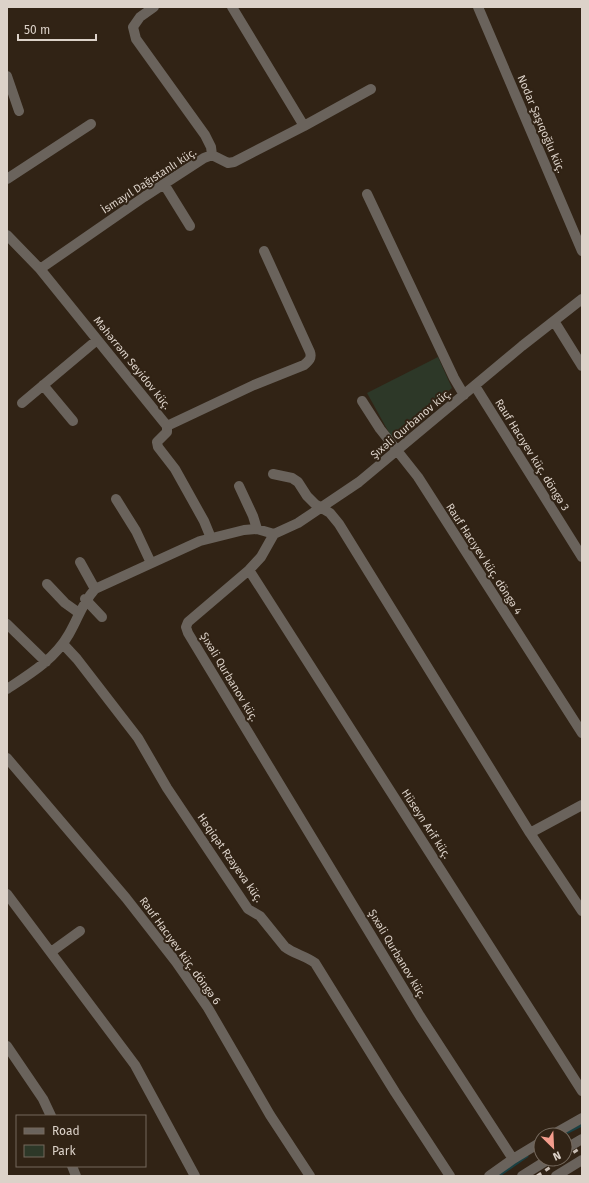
<svg xmlns="http://www.w3.org/2000/svg" width="589" height="1183" font-family="'Fira Sans',sans-serif">
	<style>
		.green { fill: #2d3828 }
		.lines { fill: none; stroke-linecap: round; stroke-linejoin: round }
		.stream { stroke: #1a4043; stroke-width: 3 }
		.minor { stroke: #6a635c; stroke-width: 10 }
		.rail { stroke: #c6bbb2; stroke-width: 3; stroke-dasharray: 5 5; stroke-linecap: butt }
		.labels { text-anchor: middle; dominant-baseline: central; stroke-width: 4; stroke-linejoin: round; paint-order: stroke }
		.street-label { font-size: 11px; fill: #dcd2c9; stroke: #312315 }
	</style>
	<rect width="100%" height="100%" fill="#312315"/>
	<path class="green" d="M438,357L452,388L392,438L367,393Z"/>
	<g class="lines">
		<path class="stream" d="M568,1132L582,1125
			M498,1176L527,1156"/>
		<path class="minor" d="M154,7L140,17L133,27L136,39L205,135L211,147L212,155
			M478,7L582,251
			M7,76L19,111
			M304,126L371,89
			M7,179L91,124
			M164,184L190,226
			M367,194L454,378L464,395
			M7,235L40,269L167,426V432L157,442L158,447L175,469L204,521L211,538
			M40,269L144,197L204,158L212,155L228,163L234,162L304,126L232,7
			M554,321L582,366
			M43,385L73,421
			M475,386L582,557
			M362,401L380,429L418,477L582,733
			M22,403L97,340
			M167,426L254,385L304,365C309,361 312,358 310,352L264,251
			M273,474L292,478L298,482L307,496L315,504L330,513L339,524L530,833L582,911
			M239,486L253,516L257,529
			M116,499L136,531L151,563
			M80,562L95,589
			M249,570L582,1091
			M47,584L65,603L79,613
			M85,599L102,617
			M7,624L46,662
			M63,644L77,659L138,738L167,788L248,909L260,916L285,947C294,954 306,956 315,963L395,1092L450,1176
			M7,689C30,674 55,659 69,634C79,617 81,605 95,589L200,541L244,530L257,529L274,534
			M7,758L126,898L176,962L208,1008L270,1115L310,1176
			M530,833L582,805
			M7,894L135,1065L195,1176
			M51,952L80,931
			M7,1046L43,1099L51,1116
			M552,1135L582,1118
			M565,1149L582,1139
			M513,1159L420,1016L188,633L186,627L188,622L249,570L261,557L274,534L298,523L359,482L522,346L582,299
			M72,1166L76,1176
			M489,1176L513,1159L541,1142
			M522,1176L549,1159
			M556,1176L582,1160"/>
		<path class="rail" d="M565,1158L582,1147
			M537,1176L563,1159"/>
	</g>
	<g class="labels">
		<g class="street-label">
			<text transform="translate(541 124) rotate(67)">Nodar Şaşıqoğlu küç.</text>
			<text transform="translate(149 181) rotate(-33)">İsmayıl Dağıstanlı küç.</text>
			<text transform="translate(132 363) rotate(51)">Məhərrəm Seyidov küç.</text>
			<text transform="translate(411 424) rotate(-40)">Şıxəli Qurbanov küç.</text>
			<text transform="translate(532 455) rotate(58)">Rauf Hacıyev küç. döngə 3</text>
			<text transform="translate(484 559) rotate(57)">Rauf Hacıyev küç. döngə 4</text>
			<text transform="translate(229 677) rotate(59)">Şıxəli Qurbanov küç.</text>
			<text transform="translate(426 824) rotate(57)">Hüseyn Arif küç.</text>
			<text transform="translate(230 858) rotate(55)">Həqiqət Rzayeva küç.</text>
			<text transform="translate(180 951) rotate(54)">Rauf Hacıyev küç. döngə 6</text>
			<text transform="translate(397 954) rotate(59)">Şıxəli Qurbanov küç.</text>
		</g>
	</g>
	<rect width="589" height="1183" fill="none" stroke="#dcd2c9" stroke-width="16"/>
	<rect x="16" y="1115" width="130" height="52" fill="#312315" stroke="#75695d"/>
	<rect x="24" y="1128" width="20" height="6" fill="#6a635c" stroke="#75695d"/>
	<text x="52" y="1135" font-size="12" fill="#dcd2c9">Road</text>
	<rect x="24" y="1145" width="20" height="12" fill="#2d3828" stroke="#75695d"/>
	<text x="52" y="1155" font-size="12" fill="#dcd2c9">Park</text>
	<g transform="translate(553 1147) rotate(156)"><circle r="19" fill="#312315" stroke="#75695d"/>
	<path d="M0-3L7 15L0 10L-7 15Z" fill="#f49d8d"/>
	<text y="-6" font-size="11" font-weight="bold" text-anchor="middle" fill="#dcd2c9">N</text>
	</g>
	<path d="M18 34v6h78v-6" fill="none" stroke="#dcd2c9" stroke-width="2"/>
	<text x="24" y="34" font-size="12" fill="#dcd2c9" stroke="#312315" stroke-width="3" paint-order="stroke">50 m</text>
</svg>
